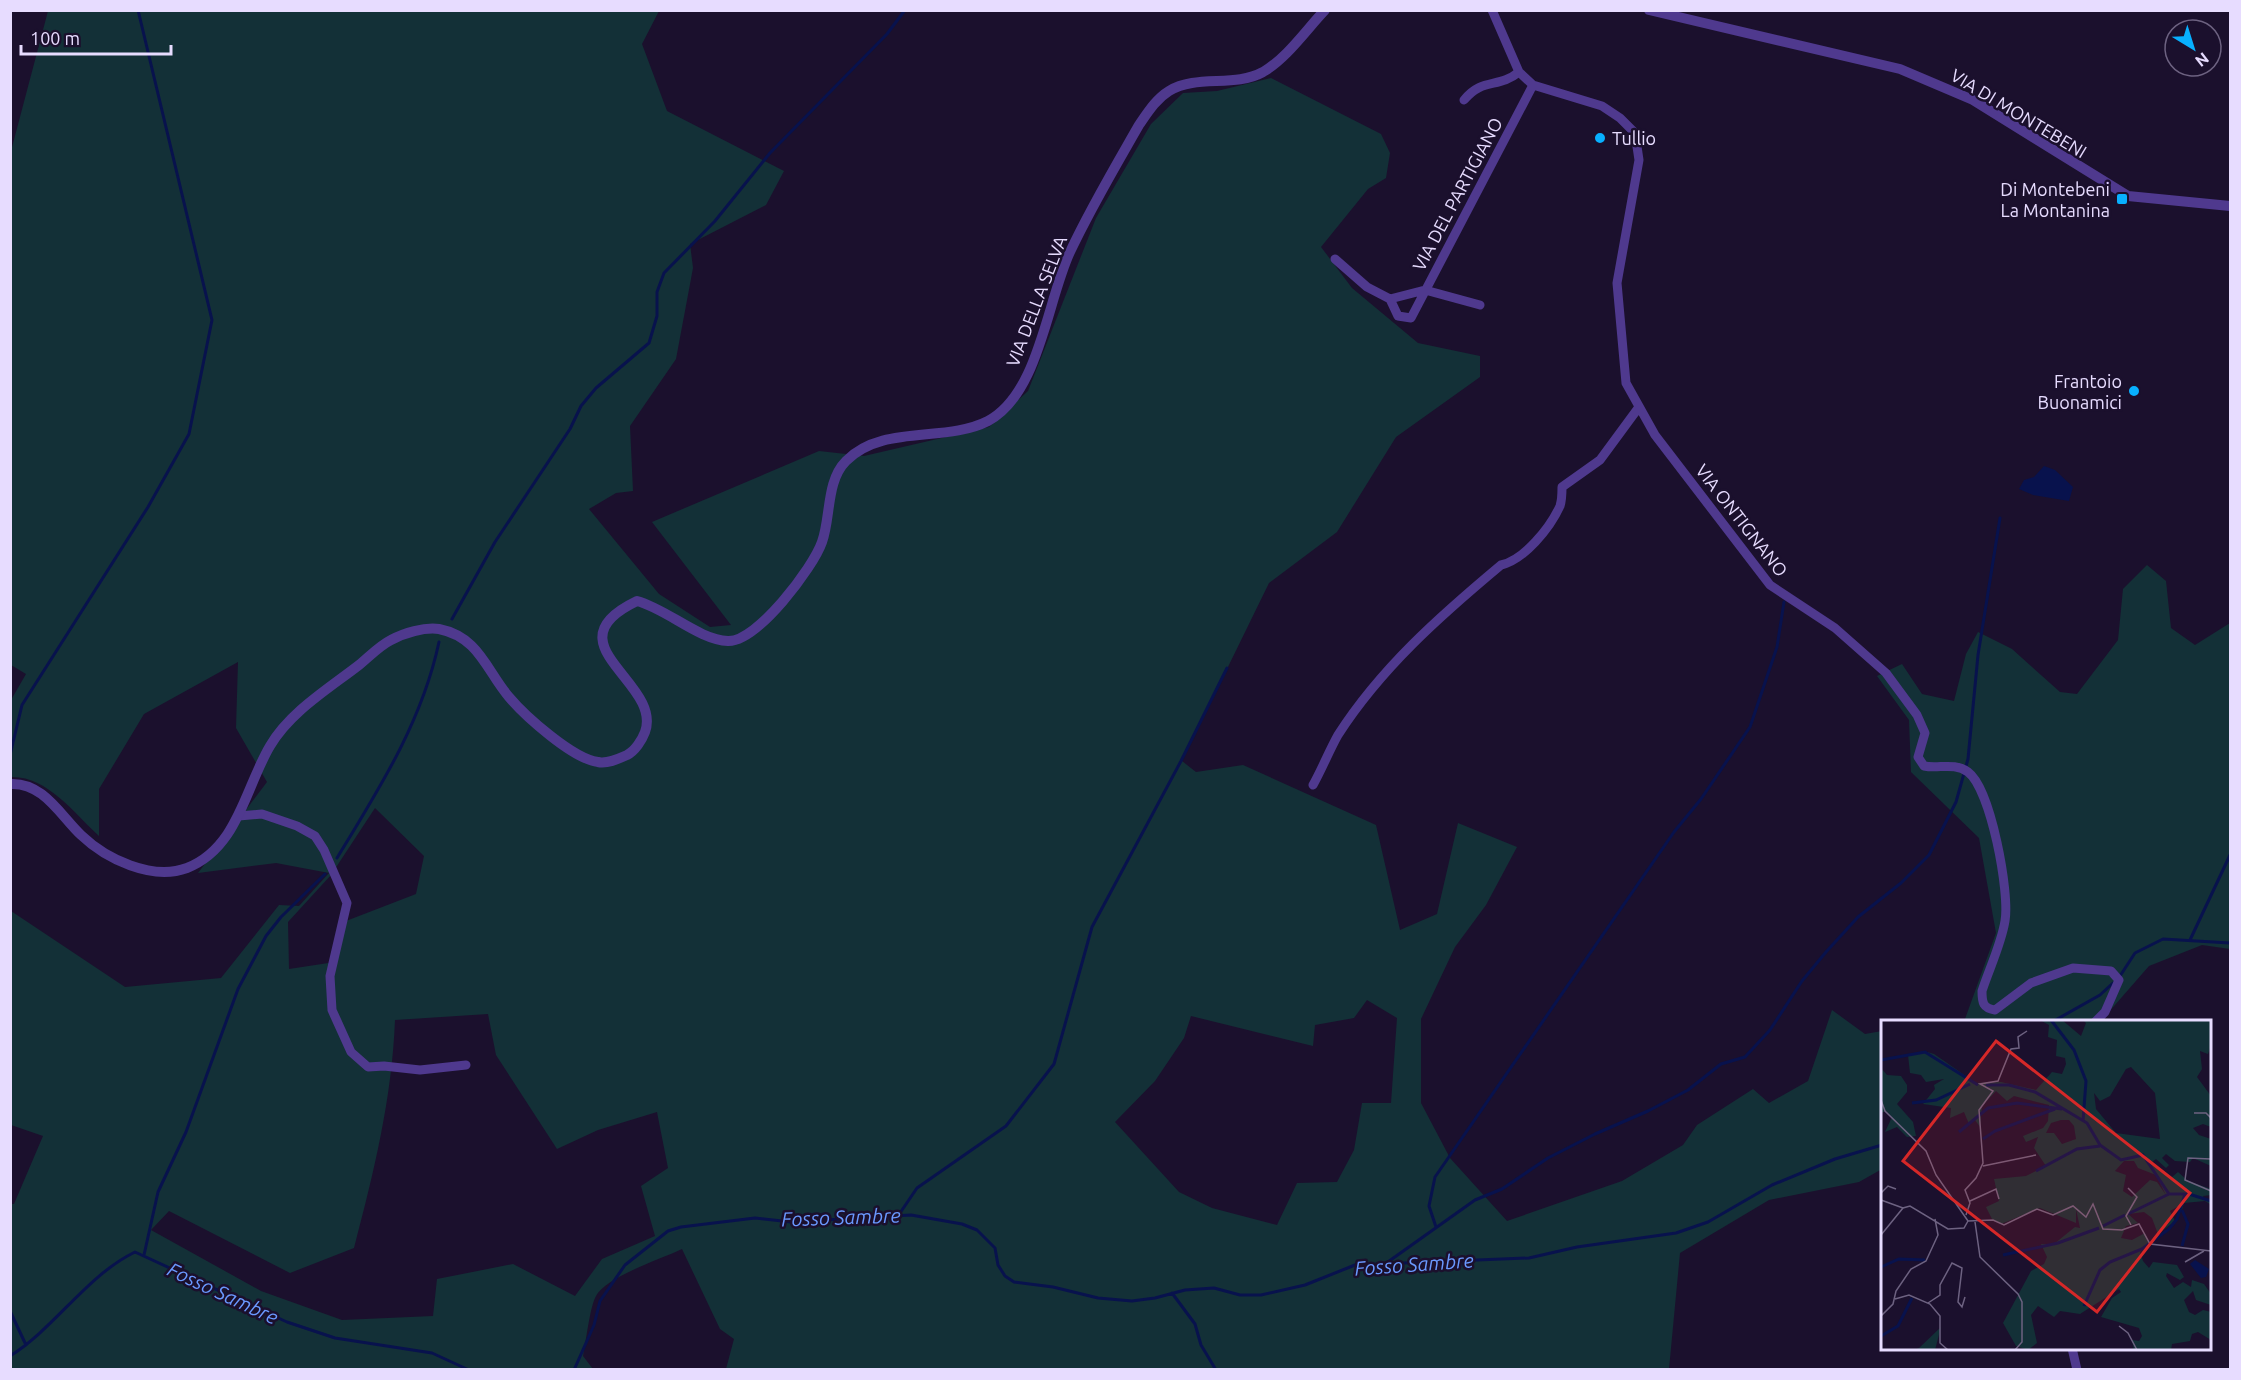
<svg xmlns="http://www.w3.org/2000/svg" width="2241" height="1380" font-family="Ubuntu,sans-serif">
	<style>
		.green { fill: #133037; fill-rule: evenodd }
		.water { fill: #08124d }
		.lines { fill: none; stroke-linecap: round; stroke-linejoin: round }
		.stream { stroke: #08124d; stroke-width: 3 }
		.minor { stroke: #4f398e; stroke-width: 9 }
		.tertiary { stroke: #4f398e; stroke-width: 10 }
		.poi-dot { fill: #08b0ff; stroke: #1b102d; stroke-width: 2 }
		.labels { text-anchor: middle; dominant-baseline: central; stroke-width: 5; stroke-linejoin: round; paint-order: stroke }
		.street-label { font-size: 18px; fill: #e7dcff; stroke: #1b102d }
		.poi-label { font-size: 18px; fill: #e7dcff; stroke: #1b102d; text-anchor: end }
		.water-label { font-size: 20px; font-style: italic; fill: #6a99ff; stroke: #1b102d }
		.inset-river { fill: none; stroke: #08124d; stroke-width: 3 }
		.inset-road { fill: none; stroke: #6d6281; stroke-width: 1.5 }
		.view { fill: #d62828; fill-opacity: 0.15; stroke: #d62828; stroke-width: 3 }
		.inset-edge { fill: none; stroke: #e7dcff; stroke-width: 3 }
	</style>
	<rect width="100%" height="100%" fill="#1b102d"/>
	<path class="green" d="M48,11H659L642,44L667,111L784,171L766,205L690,244L693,268L676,359L630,426L633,491L616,493L589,509L659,594L710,627L731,625L652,522L819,451L864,456L989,427L1028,391L1096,218L1151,124L1183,93L1217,91L1271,78L1381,134L1390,153L1386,178L1368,189L1321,247L1352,288L1418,343L1480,356V377L1396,437L1337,532L1269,583L1182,761L1196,772L1243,765L1376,825L1400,930L1437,914L1458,823L1517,847L1486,905L1455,947L1421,1019V1103L1450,1158L1507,1221L1622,1181L1683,1145L1697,1125L1753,1089L1769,1103L1808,1081L1832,1010L1865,1034L1882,1031V1169L1859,1182L1769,1200L1680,1253L1669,1369H726L734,1339L720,1329L682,1249C661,1259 606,1277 596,1296C590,1306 586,1342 583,1356L593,1369H11V1204H14L43,1136L11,1125V911L125,987L221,978L279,905L299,906L329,873L276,863L198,873L267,782L236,728L238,662L144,714L99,789V836C74,813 47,776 11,777V700L26,674L11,665V151ZM375,808L424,856L416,894L346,921L335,962L289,969L288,922L331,875ZM1367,1000L1397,1018L1391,1103H1362L1354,1150L1337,1182L1297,1183L1277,1225L1212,1208L1179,1192L1115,1122L1155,1081L1184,1038L1191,1016L1313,1046L1315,1025L1354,1018ZM488,1014L496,1055L557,1149L598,1130L657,1112L668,1168L641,1186L655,1236L602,1259L575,1296L513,1264L437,1279L433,1316L342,1320L261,1291L151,1230L169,1211L290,1273L354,1248C374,1172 392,1098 395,1020Z
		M2147,565L2166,581L2171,628L2195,645L2230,623V949L2202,945L2149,966L2101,1021H1962L1965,1019L1996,933L1979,838L1911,772L1909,720L1877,676L1902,664L1922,694L1954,701L1966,654L1978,632L2012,649L2060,692L2077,694L2118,640L2123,589Z"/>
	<path class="water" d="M2044,466L2055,470L2073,487L2069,501L2033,495L2019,489L2024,480L2034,477Z"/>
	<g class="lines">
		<path class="stream" d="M452,619L495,542L570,429L581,406L596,388L649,343L657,316V292L664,273L715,221L770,153L887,34L905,10
			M10,755L22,705L148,507L189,434L212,320L138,10
			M337,858C379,789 422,722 439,642
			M2190,940L2230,855
			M2120,976L2135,953L2163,939L2230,943
			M2052,1022L2100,995L2113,983
			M900,1213L917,1188L1006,1126L1054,1064L1092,927L1181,761L1227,668
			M1436,1227L1429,1206L1435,1177L1674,832L1701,799L1750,727L1777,647L1784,602
			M144,1255L158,1192L186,1132L238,989L266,936L281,917L325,874
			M1385,1264L1475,1200L1502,1189L1548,1158L1595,1134L1648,1111L1688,1090L1721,1064L1745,1057L1770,1030L1802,981L1826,952L1858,917L1901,883L1929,855L1956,802L1968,759L1978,655L2000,518
			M1172,1293L1195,1324L1201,1345L1216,1370
			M10,1311L26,1345
			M10,1356C56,1327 86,1276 135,1252L287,1322L335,1338L432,1353L469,1370
			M574,1370L594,1325L600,1301L625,1265L668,1231L681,1227L755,1218L791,1222L911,1215L962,1224L977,1230L995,1248L998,1265L1005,1276L1014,1282L1053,1287L1098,1298L1132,1301L1155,1298L1185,1290L1214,1288L1240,1295H1261L1305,1285L1355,1265L1529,1258L1577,1247L1676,1233L1708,1222L1772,1185L1835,1159L1882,1145"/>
		<path class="minor" d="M1492,10L1519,72L1533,85L1602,106L1620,118L1635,133L1639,160L1617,283L1626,383L1655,435L1770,585L1835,628L1886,673L1917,715L1925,733L1918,757L1924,766C1939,769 1954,762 1968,772C1991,789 2010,893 2005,921C2001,945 1989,969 1982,991C1982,1003 1983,1008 1995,1010L2031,983L2073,968L2111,971L2119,980L2105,1012L2095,1022
			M1464,100C1483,77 1498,89 1519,72
			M1335,259L1367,287L1390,299L1398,316L1411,318L1533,85
			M1390,299L1425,290L1480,305
			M1313,785C1322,769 1329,751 1338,735C1381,668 1440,616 1501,565C1524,560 1550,528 1560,506C1562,500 1562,493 1562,487L1600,460L1639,407
			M239,816L262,814L297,826L315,836L324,850L347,903L330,976L332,1010L351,1052L368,1067L384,1066L420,1070L466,1065
			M2072,1348L2077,1370"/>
		<path class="tertiary" d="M1649,10L1900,69L1973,100L2128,196L2230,206
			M10,784C43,782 60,815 81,835C106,859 152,881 187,868C238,848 245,788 270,746C290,712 328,689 359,665C369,657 379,646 391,640C404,633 424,627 439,629C479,637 486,670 509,697C525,716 573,759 598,762C607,764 618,759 627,755C635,751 642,740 645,732C663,682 547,644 637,601C667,609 699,640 728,641C757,642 813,568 822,542C831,517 826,481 846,461C882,424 945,443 988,421C1039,394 1047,301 1070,252C1090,209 1115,167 1139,125C1148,112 1156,99 1169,91C1197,74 1234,88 1263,72C1287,58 1306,30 1325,10"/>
	</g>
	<g class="poi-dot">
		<circle cx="1600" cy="138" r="6"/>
		<rect x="2116" y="193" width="12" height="12" rx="3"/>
		<circle cx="2134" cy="391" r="6"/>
	</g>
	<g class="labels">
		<g class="street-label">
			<text transform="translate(2019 113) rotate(31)">VIA DI MONTEBENI</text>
			<text transform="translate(1457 194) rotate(-62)">VIA DEL PARTIGIANO</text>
			<text transform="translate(1036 301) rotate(-69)">VIA DELLA SELVA</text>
			<text transform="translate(1742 520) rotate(52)">VIA ONTIGNANO</text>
		</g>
		<g class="poi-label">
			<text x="1612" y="138" text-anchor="start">Tullio</text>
			<text x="2110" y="189">Di Montebeni<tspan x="2110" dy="21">La Montanina</tspan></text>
			<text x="2122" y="381">Frantoio<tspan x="2122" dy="21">Buonamici</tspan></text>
		</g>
		<g class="water-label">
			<text transform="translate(841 1217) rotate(-2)">Fosso Sambre</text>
			<text transform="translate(1414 1264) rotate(-4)">Fosso Sambre</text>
			<text transform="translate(223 1293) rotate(25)">Fosso Sambre</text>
		</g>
	</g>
	<g transform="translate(1881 1020)">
		<rect width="330" height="330" fill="#1b102d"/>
		<path d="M159,0H181L200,16L205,3L202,0H330V25L327,34L319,31L321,49L316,57L330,76V107L322,104L312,108L318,115L330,119V146L312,138L309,142L294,141L285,134L281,138L288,145L285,148L275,139L271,142L291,157L297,152L307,161L330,169V175L322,176L325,181H330V196L329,184L324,181L303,183L301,190L296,187L289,191L294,201L277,214L271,198L263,192L247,194L257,203L245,206L240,218L251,220L264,213L270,225L259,232L262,241L268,248L272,242L296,245L303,257L299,260L286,253L285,256L293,268L302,262L310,267L311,260L323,264L330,274V285L315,280L312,271L303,280L308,292L314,295L322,290L330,292V320L317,312L311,314L309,321L291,324L290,330H253L251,320L258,321L261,316L258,308L220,297L231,278L240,272L238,269L199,294L179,291L173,297L157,286L150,295L156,323L147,330L135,326L122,303L150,251L163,244L166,237L160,224H173L194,207L199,208L195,189V203L159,188L120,204L111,199L105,187L118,181L113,159L145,156L165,146L153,128L157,117L145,122L142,116L162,108L167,101L168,85L133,76L126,81L115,71L101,86L99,107L94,100L88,104L83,92L69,98L70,88L42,84L54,69L53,65L63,59L45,62L40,55L29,53L27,35L43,31L53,34L95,63L120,62L155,70L171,52L181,54L185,44L184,38L175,36L176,20L167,17L168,5ZM250,47L274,73L279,119L235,113L215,89L213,73L219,81L229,76L245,49ZM180,100H188L193,106L195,119L181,124L173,113H165L170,103ZM243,141H253L257,148L275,155L285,175L276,162L269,160L251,177L242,171L245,155L234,151ZM0,48L6,55L20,56L26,65V72L16,84L32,102L35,116L26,117L16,107L4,112L11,97L5,91L0,93ZM60,307L54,330H33L38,328Z" fill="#133037" fill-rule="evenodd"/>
		<path d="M314,240L328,249L325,257L320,258L309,244Z" fill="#08124d"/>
		<path class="inset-river" d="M170,0L193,30L205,61L202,101M0,40L44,32L97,65M105,65H128L154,72L206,103L219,125L240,140L262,135L288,174H308L330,181M31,83L55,80L89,64M78,112L107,88L136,83L181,89M102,119L114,111L174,89M155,151L196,129L219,126M301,190L307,204L301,226M247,194L288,174M222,206L244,195M122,235L177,223L218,208M0,247L18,239L44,240M203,286L219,250L229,242L261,229L288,209L296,199L304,174M0,316L17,306L31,278"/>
		<path class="inset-road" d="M0,80L4,91L45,131L55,155L87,201M313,93H325L330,98M330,139L307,138L304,160L330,171M102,146L155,135M247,168L256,177L245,196L250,205M0,173L7,166L15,169M0,180L22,188M89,181L115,169L118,179M85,195L89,183L84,170L95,158L102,143L98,90L112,71L99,64L117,61L130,29L138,28L137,17L146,11M87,201L112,200L123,205L156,189L172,195L192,186L205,197L212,184L222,209L241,210L258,204L269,224L330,231M94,202L99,237L137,274L141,282V322L134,330M0,215L22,188L29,186L67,209L83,208L87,201M304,242L323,231M14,279L28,275L49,284L59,296V323L67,330M47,283L59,275V265L71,243L81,248L77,282L81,287L84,277M0,296L12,284L15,271L30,249L45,241L57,215L54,199M238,306L247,313L256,330"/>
		<path class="view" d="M115,21L309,173L216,292L22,141Z"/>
		<rect width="330" height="330" class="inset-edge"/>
	</g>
	<rect width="2241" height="1380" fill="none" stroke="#e7dcff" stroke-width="24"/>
	<g transform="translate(2193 48) rotate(142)"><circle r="28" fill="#1b102d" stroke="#6d6281" stroke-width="1.5"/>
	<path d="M0-4.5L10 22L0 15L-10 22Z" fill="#08b0ff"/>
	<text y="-9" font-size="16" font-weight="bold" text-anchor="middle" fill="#e7dcff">N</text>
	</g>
	<path d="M21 45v9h150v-9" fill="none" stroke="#e7dcff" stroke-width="3"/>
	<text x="30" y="45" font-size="18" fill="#e7dcff" stroke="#1b102d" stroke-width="4.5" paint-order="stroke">100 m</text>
</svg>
